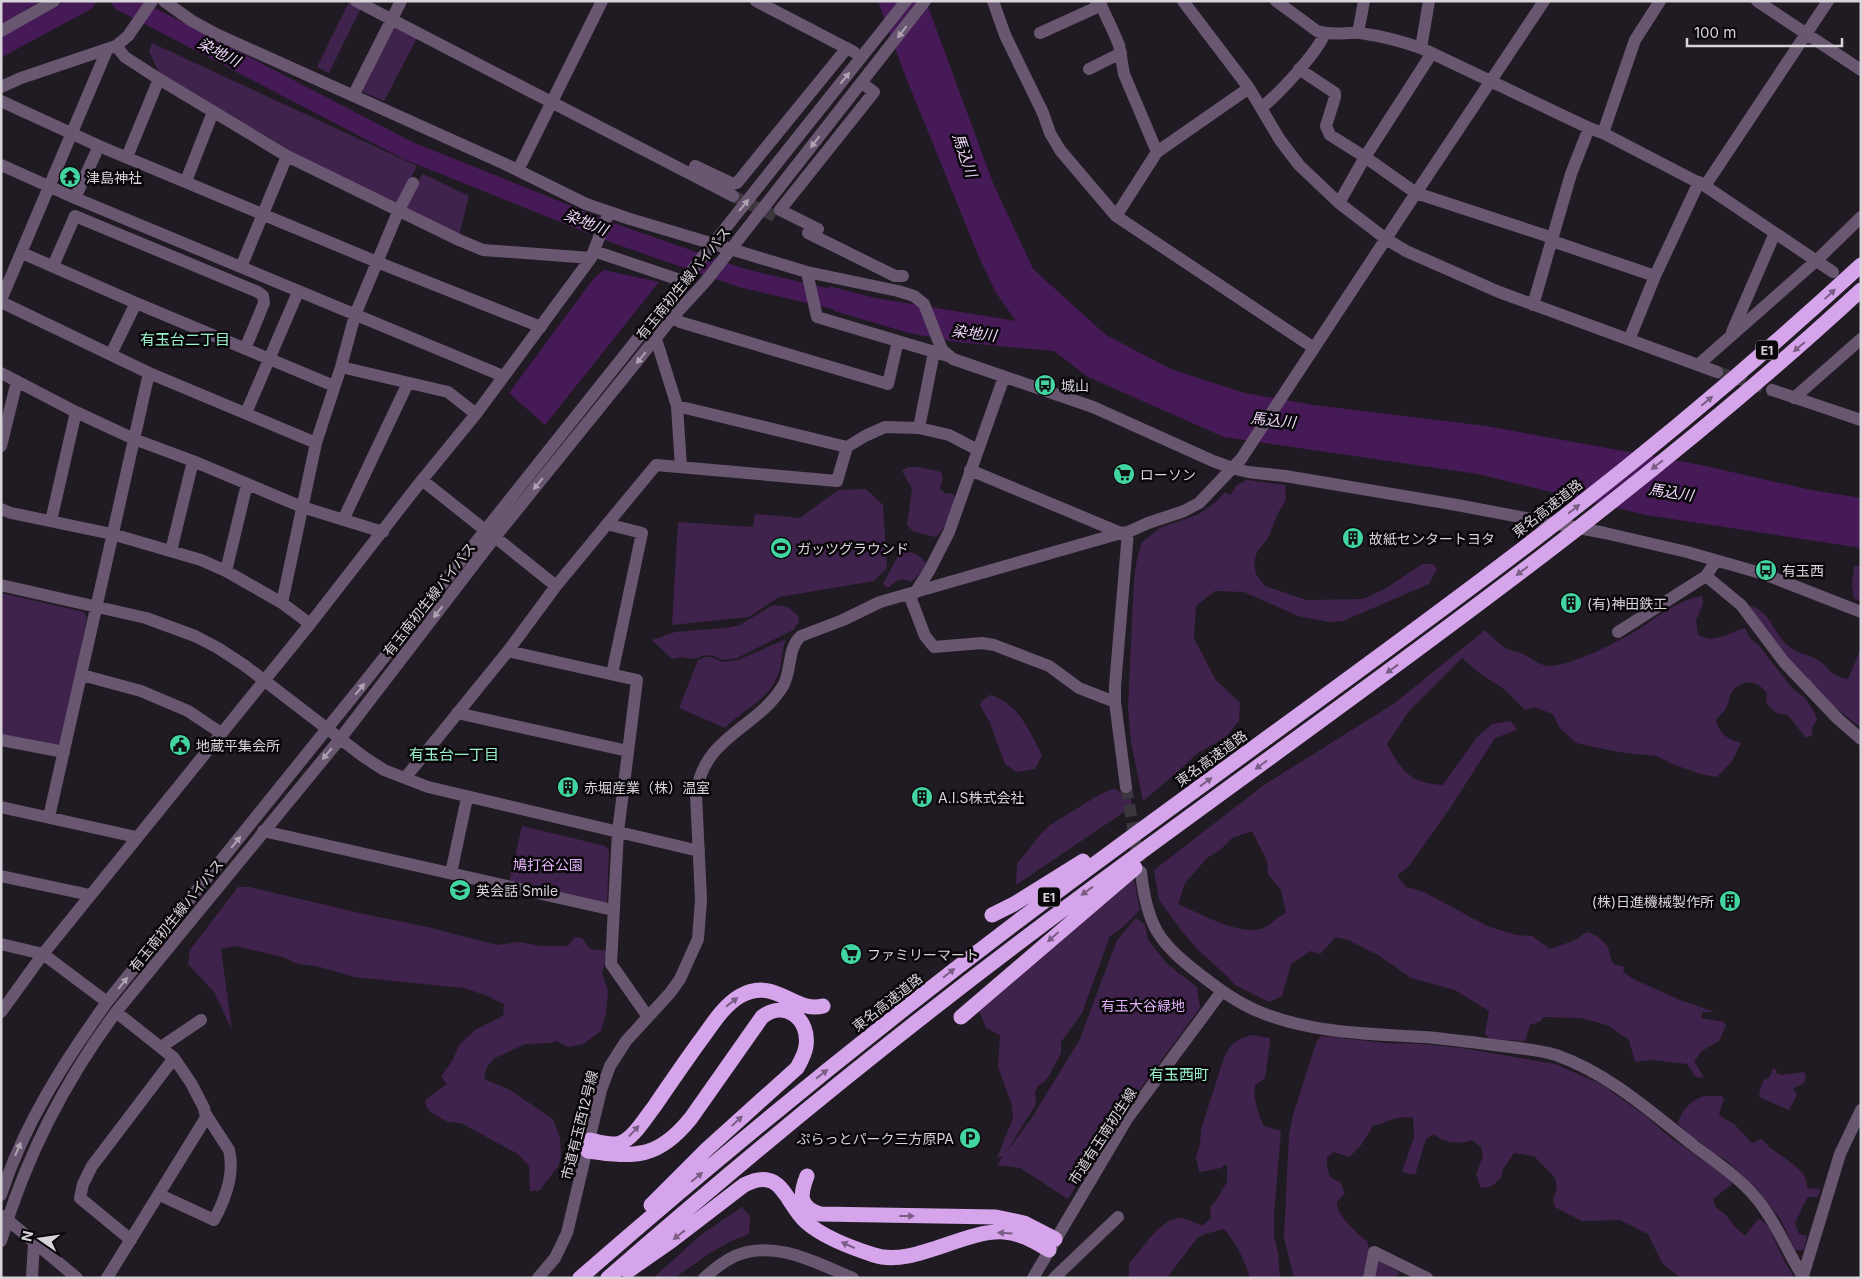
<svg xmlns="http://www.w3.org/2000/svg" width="1862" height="1279" font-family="Inter,'Noto Sans JP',sans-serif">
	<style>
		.green { fill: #40234c; fill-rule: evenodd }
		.water { fill: #461a56 }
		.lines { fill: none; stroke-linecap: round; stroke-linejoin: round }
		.river { stroke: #461a56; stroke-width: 19 }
		.minor-tunnel { stroke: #3c373e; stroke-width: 12; stroke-dasharray: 12 6; stroke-linecap: butt }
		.minor { stroke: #695671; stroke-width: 12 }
		.highway { stroke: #d5a4ea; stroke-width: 15 }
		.oneway { fill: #aca2b0 }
		.oneway2 { fill: #795d85 }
		.labels { text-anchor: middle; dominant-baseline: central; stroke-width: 5; stroke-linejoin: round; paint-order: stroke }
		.shield { fill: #09070a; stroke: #9a969c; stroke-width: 1 }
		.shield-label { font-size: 12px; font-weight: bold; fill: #d8d4da }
		.poi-label { font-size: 14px; fill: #d8d4da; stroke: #09070a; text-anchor: start }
		.street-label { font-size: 14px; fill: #d8d4da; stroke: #09070a }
		.park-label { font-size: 14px; fill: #e2b0f8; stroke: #09070a }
		.water-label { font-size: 15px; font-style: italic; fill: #efd6fa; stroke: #09070a }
		.neighbourhood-label { font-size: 15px; fill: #99f1cb; stroke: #09070a }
	</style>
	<rect width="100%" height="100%" fill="#201b23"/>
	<path class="green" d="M349,2L361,8L329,73L317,67Z
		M394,27L418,36L384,101L363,92L362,88Z
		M152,43L417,166L400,200L393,203L293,152L159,73L149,51Z
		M423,174L469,196L459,235L406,211V205L421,176Z
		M908,467H918L941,472L943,477L940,489L945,493L954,494C955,510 947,526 936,537L914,532L907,525L912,489L902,471Z
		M1247,480L1285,485L1286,500L1278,513L1268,538L1257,552L1254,562L1256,574L1265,586L1306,600L1363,599L1385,589L1422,564H1433L1437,569L1429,584L1343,621L1329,622L1298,616L1244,592L1215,591L1196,606L1194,638L1215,679L1240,703L1239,721L1226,737L1196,754L1183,767L1143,801L1131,742L1128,708L1134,580L1137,559L1142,542L1160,528L1199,514L1216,502L1225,492L1230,495L1237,485Z
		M866,489L883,505L887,568L874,581L779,597L749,617L672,625L678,522L753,527L755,514L800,518L838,490Z
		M900,552C912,551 919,554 926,563L924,569L911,582C900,577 897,580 888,588L883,584Z
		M1854,566H1861V601L1854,598L1852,584Z
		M1,593L84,612L87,618L62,743L53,746L1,734Z
		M1702,596L1703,604L1696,620L1698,635C1715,645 1728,632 1745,628L1749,637L1760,647L1792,688L1805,698L1813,710L1817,719L1812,728V735L1806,738L1788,715L1776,713L1766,703L1767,693C1757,680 1742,678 1731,693C1729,697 1729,703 1726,708C1724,712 1719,716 1716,720C1721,736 1727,738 1741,743L1732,761L1717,777L1701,774L1675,765L1656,756L1618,752L1576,743L1559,727L1553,714L1534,707L1525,710L1504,689L1482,675L1462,658L1409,711L1387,744C1402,772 1410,783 1443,785L1477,737L1492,724L1511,721L1517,730L1495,738L1452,805L1409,866L1397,876L1406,887L1424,892L1487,926L1516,935L1532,936L1550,949L1573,941L1587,932C1596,935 1606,941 1609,951C1613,963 1609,963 1624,967L1623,972L1633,979L1680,1000L1715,1012H1703L1701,1018L1724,1022L1726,1026L1719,1041L1702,1051L1694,1061L1704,1078L1696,1077L1687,1064L1652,1060L1635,1062L1629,1040L1607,1025L1581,1018L1544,1017L1539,1022L1530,1025L1525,1041L1489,1039L1485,1033L1489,1011L1455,990L1411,978L1378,955L1348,940L1336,937L1320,954L1310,951L1291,964L1282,996L1269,1002L1235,985L1227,976L1197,949L1181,930L1159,900L1154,870L1264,785L1395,703L1485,630C1490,635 1496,641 1502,646C1508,650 1516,651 1523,654C1532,658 1539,666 1550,666C1574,665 1624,639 1645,625C1661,614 1682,599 1702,596ZM1252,831L1267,861L1268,874L1281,890L1286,913C1278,917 1270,925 1263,928C1241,937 1199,913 1178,904L1185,883L1207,858L1221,849L1232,838Z
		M1745,604C1771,611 1769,625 1785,643C1795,653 1804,653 1816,659C1831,667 1826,675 1848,679L1861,648V728L1830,703L1786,658Z
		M773,605L788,607L798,616L799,622L793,630L737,658L722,660L712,655L701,656L695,659L680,657L672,659L652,640L675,632L726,628L740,625Z
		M786,639C781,652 783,664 777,677C768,700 742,710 725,728L679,708L698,660L705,657H711L722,662L738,660Z
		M990,695C1019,703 1029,731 1042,755L1035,769L1017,772L1005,764L990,723L980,705L984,699Z
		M1115,788L1123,795H1129L1133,806L1016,885L1017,864L1040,835L1050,825L1099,795Z
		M522,826L605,846L609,850L607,902L601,906L508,887Z
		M1134,879L1140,910L1123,927L1110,936L1082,1013L1061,1042V1053L1050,1074L1044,1082L1039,1085L1035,1091L1036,1104L1005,1154L1031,1119L1079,1041L1117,940L1136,918L1145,925L1148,940L1167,964L1197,987L1200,1008L1118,1119L1068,1199L1020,1168L997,1165L1003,1156L997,1158L1013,1118L1012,1105L998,1067L1000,1035L986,1028L979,1010Z
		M238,887H250L359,913L428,927L497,945L519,942L540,946H568L575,937L582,938L590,949L608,951L602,973L608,990L606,1014L601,1031L583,1044L569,1047L556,1041L550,1043L525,1044L493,1059L486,1069L484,1079L510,1090L553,1119L560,1138L561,1154L559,1165L539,1191H530L529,1166L518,1154L461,1123L448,1122L430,1112L426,1106L425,1100L447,1084L441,1077L452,1061L460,1044L475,1030L503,1016L504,1004L485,995L464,988L354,977L320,967L295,963L283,957L236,946L221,949L232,1030L214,992L188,964L190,950Z
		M1251,1035L1270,1038V1042L1265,1078L1255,1085C1253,1098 1258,1114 1264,1126L1281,1131L1274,1216V1236L1278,1253L1280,1278H1250C1245,1260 1236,1243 1224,1229L1205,1234L1197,1238L1167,1278H1129V1263C1143,1250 1159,1219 1179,1218C1186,1218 1195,1223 1202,1226L1211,1218L1210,1207C1218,1201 1221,1190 1227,1182V1164L1221,1168L1199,1172L1196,1157L1200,1144L1201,1129L1224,1058L1231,1045L1240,1039Z
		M1321,1036L1386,1043L1421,1044L1462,1048L1555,1064L1601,1084L1647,1117L1671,1138L1729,1179L1732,1184L1713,1199L1716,1208L1725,1214L1736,1228L1745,1236L1758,1219C1771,1224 1774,1240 1780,1252C1783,1261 1790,1269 1794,1278H1681L1662,1263L1648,1234L1620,1220L1582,1221L1555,1207L1553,1199L1557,1189L1555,1178L1534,1156L1514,1153L1503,1169L1501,1178L1492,1186L1481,1188L1476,1174L1483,1157L1481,1147L1472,1140C1458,1145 1445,1143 1433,1134L1426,1139L1415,1175L1402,1172L1414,1137L1413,1118C1394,1115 1390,1122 1373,1126L1362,1144L1349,1157L1334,1152L1327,1157V1167L1330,1177L1341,1183L1345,1194C1342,1196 1338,1200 1337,1203C1334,1212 1360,1237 1367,1241L1369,1248L1364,1278H1294L1284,1238L1289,1135L1293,1115L1316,1043Z
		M1773,1068L1777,1070L1776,1073L1781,1075L1804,1072L1806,1076L1804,1083L1793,1089L1797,1095L1789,1110L1759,1097L1760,1089L1764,1080L1769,1078Z
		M1704,1096H1722L1724,1099L1719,1113L1721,1117L1734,1124L1752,1143L1761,1139C1766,1142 1768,1147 1773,1150C1782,1156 1803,1169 1806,1180C1807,1183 1806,1185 1807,1188L1820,1189V1192L1817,1197H1809L1807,1198L1795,1223L1799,1234L1807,1236L1804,1250H1795L1781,1220L1758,1190L1726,1160L1713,1153L1699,1141L1694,1140L1678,1123C1681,1110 1692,1100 1704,1096Z
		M742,1207L750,1216L749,1234L731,1241L710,1253L674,1278H653L702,1234Z
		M1376,1259L1399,1272L1396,1278H1373Z"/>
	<path class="water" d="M1,1H40L1,25Z
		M878,1H926L993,183L1033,269L1106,335L1173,370L1245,393L1314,405L1486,426L1701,465L1811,490L1861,498V548L1646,515L1478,474L1224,437L1088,377L1054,351L957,342L909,333L834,311L829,286L875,298L1016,321L996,293L978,255L903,70Z
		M604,270L659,282L545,425L509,393L594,278Z"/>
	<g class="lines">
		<path class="river" d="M121,1L409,151L613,233L742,278L832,299L856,306
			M1,47L86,1"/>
		<path class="minor-tunnel" d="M733,196L775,216
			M1717,372L1772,390
			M1126,787L1139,862"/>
		<path class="minor" d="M164,1L192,21L218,35L505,164L586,204L630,219L807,272L898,291L914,296L924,304L942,350L953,359L1093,407L1213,461L1232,468L1248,472L1285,476L1457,505L1605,533L1687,552L1764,574L1861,612
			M356,1L733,196
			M756,1L854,52
			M993,1L1005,35L1043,113L1050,133L1060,150L1116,216L1314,348
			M1099,1L1113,31L1119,45L1124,74L1157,152
			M1183,1L1249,88L1280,140L1299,165L1339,203L1386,239L1406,251L1499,292L1717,372
			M1276,1L1317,31C1332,36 1345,32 1360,33C1381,36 1401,41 1421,48L1589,128L1603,133L1705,186L1833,272
			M1757,1L1861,70
			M1,31L54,1
			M1040,33L1093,9L1099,2
			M1358,33L1364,1
			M116,46L125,57L159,79L287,156L459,240L483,250L591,258
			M1421,48L1429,1
			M1089,69L1121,53
			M1299,69L1335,93V97L1326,126L1330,135L1365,157L1416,193L1553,238
			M1,87L21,78L116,46L128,36L152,1
			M353,96L401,1
			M1,101L99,146L377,262L541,327
			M1261,108C1278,95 1317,53 1325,33
			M1603,133L1635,40L1660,1
			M127,157L159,79
			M1,165L75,198L503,376
			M695,166L733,184L737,183L847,48
			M518,170L602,1
			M186,181L213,112
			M1705,186L1828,1
			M75,198L99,146
			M1339,203L1365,157L1432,53
			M1116,216L1157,152L1249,88
			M808,233L895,276H903
			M814,235L818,229L780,210L874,92L862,83
			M1552,241L1655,276
			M594,251L683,281
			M22,253L136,303L334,386
			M53,266L75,216L258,292L263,296L264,303L245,349
			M241,267L287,156
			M807,272L817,317L948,356
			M1,300L107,50
			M1,302L149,373L316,443
			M1533,305L1571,174L1589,128
			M672,318L680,322L888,384L898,341
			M1732,332L1775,233
			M656,339L677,406L681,467
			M1629,340L1655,276L1699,182
			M111,354L136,303
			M1698,365L1817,260L1861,217
			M341,367L448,392L476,414
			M1,373L76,412L134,439L193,461L302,507L383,532
			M1772,390L1861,420
			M1794,398L1861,339
			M677,406L847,447
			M246,413L298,292
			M919,428L934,352
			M1,446L17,381
			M970,470L1121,533
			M422,480L485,530
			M1,509L11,513L112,534L201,560L226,571L282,603L310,624
			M343,520L408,383
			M51,521L76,412
			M607,524L642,533L612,674
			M495,537L556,586
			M171,551L193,461
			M1716,561L1706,576L1741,605L1784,662L1838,719L1861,739
			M226,571L247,484
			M1,585L146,618L195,636L218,648L244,665L364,757L384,770L428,787L699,851
			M915,593L929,571L949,532L1004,377
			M909,594L925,636L934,647L982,643L994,645L1049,666L1079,688L1115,702
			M282,603L316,443L341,367L355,315L398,212L413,183
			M1618,632L1706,576
			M508,651L637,680L618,832L611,964L648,1017
			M82,675L141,691L188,711L221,733
			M457,713L628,751
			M1,740L64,752
			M405,778L508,651L556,586L656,465L837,481L847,447L865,436L885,427L919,428L949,435L978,450
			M1126,787L1115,702V686L1128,532
			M1,807L136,837
			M49,817L149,373
			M263,831L613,910
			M1141,872C1147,927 1159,943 1202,976C1219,989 1235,1001 1255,1010C1308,1033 1367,1034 1424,1037C1447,1039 1471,1042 1494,1045C1515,1048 1537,1049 1556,1055C1608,1073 1651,1112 1693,1145C1715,1162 1739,1177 1757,1199C1777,1223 1787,1252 1804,1278
			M451,873L467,798
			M1,876L90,895
			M1,944L43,954L107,1002
			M1,1012L43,954L310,624L422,480L476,414L591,258L609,212
			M116,1012L174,1058L191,1083L204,1108L205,1113L229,1150C235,1174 226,1198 214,1220L160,1195
			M161,1047L201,1020
			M1,1195C24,1124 64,1062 107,1002L363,684L906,1
			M3,1216L77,1278
			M131,1240L80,1198L83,1184L92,1166L174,1058
			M1,1241C25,1159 65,1081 116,1012L340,739L495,537L672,318L706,281L925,1
			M1803,1276L1840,1154L1861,1110
			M32,1278L34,1242
			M107,1278L207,1116
			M538,1278L555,1258L567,1233L601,1090L610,1066L626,1041L670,993L680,979L698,939L701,900L696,795C703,736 756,730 783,686C792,671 787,648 801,636L843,620L880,602L1121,533L1128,532L1148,523L1184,511L1199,503L1241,459L1416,193L1544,1
			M704,1278C713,1270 724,1261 735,1256C775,1239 816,1263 853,1278
			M1033,1278L1127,1119L1222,991
			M1054,1278L1118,1217
			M1369,1278L1374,1252L1427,1278"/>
		<path class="highway" d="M992,915L1014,904L1083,861
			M961,1017L1135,868
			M590,1140C599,1142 611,1146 620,1143C634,1138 645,1118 654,1107C669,1085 684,1063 700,1041C712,1025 723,1006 740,996C775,976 795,1014 823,1006
			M588,1151C636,1158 659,1158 691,1118L762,1017C785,999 810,1019 806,1046C805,1054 801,1061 797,1068L707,1149L651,1205
			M807,1176C800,1194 798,1207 820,1214L996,1217L1024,1223L1055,1239
			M628,1271L671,1241L744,1185C782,1165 785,1203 806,1222C824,1238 852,1248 874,1255C912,1268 965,1229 1004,1232C1021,1233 1035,1242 1049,1250
			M580,1278C737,1141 898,1010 1065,886C1221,770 1380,658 1534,540C1647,453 1756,362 1861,265
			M608,1278C759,1146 915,1019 1076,900C1342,702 1617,516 1861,290"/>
	</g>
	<defs><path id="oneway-solid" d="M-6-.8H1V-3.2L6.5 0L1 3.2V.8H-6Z" transform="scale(1.25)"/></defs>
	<g class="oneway">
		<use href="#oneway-solid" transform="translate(902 32) rotate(128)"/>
		<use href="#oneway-solid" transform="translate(845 78) rotate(-51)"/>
		<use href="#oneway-solid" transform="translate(815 142) rotate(128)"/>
		<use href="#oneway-solid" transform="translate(744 205) rotate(-51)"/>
		<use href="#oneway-solid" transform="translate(641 358) rotate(129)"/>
		<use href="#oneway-solid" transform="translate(538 484) rotate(129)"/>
		<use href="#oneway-solid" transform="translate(438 612) rotate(128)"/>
		<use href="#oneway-solid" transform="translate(360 689) rotate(-51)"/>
		<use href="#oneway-solid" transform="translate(327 754) rotate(130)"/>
		<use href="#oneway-solid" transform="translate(236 842) rotate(-51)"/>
		<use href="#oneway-solid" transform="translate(123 983) rotate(-51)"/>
		<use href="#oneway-solid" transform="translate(18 1149) rotate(-67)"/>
	</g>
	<g class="oneway2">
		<use href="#oneway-solid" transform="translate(1830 294) rotate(-43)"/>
		<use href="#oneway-solid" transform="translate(1799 347) rotate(140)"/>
		<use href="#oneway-solid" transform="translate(1707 401) rotate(-40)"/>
		<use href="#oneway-solid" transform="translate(1657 465) rotate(142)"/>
		<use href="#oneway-solid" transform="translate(1574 509) rotate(-38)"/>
		<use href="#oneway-solid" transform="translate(1522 571) rotate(143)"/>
		<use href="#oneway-solid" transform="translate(1392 669) rotate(144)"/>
		<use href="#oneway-solid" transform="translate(1261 765) rotate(144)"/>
		<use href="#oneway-solid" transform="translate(1206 782) rotate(-36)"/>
		<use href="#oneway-solid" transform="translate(1087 891) rotate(144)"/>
		<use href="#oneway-solid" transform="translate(1053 937) rotate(139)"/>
		<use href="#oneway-solid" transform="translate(949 973) rotate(-38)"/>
		<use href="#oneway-solid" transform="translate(732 1002) rotate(-38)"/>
		<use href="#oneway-solid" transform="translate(822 1074) rotate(-38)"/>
		<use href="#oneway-solid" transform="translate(737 1121) rotate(-43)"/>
		<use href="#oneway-solid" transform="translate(634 1131) rotate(-47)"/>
		<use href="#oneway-solid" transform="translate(697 1177) rotate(-40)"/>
		<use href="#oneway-solid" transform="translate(907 1216)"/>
		<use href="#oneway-solid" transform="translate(1005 1233) rotate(-177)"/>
		<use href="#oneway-solid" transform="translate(679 1235) rotate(142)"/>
		<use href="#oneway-solid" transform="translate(848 1245) rotate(-156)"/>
	</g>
	<defs>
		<g id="temple-disc" transform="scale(1.125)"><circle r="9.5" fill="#42d4a1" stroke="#09070a"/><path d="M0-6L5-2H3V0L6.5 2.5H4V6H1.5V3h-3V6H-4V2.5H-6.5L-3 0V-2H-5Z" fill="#111"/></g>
		<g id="bus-disc" transform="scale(1.125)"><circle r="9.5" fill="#42d4a1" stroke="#09070a"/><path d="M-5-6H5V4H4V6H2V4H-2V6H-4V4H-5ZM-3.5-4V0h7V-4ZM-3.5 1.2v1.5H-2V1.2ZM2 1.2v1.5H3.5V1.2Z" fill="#111"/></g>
		<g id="supermarket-disc" transform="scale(1.125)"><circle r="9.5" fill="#42d4a1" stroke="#09070a"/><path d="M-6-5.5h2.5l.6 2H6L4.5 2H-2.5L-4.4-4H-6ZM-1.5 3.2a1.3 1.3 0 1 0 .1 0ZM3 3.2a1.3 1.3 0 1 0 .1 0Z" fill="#111"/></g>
		<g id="building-disc" transform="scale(1.125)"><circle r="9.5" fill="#42d4a1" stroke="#09070a"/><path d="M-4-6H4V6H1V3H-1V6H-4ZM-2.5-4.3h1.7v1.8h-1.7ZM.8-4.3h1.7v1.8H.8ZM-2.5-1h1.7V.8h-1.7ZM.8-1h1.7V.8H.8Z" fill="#111"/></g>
		<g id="stadium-disc" transform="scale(1.125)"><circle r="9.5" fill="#42d4a1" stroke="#09070a"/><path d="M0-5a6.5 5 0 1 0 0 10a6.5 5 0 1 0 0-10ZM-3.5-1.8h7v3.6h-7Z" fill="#111"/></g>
		<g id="civic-disc" transform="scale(1.125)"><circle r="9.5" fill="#42d4a1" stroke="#09070a"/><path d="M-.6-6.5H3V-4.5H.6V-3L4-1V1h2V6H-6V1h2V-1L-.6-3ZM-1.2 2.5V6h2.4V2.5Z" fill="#111"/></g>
		<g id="school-disc" transform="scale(1.125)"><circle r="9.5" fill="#42d4a1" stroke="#09070a"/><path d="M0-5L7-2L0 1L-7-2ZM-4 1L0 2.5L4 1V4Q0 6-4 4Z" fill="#111"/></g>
		<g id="parking-disc" transform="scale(1.125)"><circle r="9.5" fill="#42d4a1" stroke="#09070a"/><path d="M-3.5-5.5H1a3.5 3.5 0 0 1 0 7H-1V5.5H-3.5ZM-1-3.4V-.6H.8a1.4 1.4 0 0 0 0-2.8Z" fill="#111"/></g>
	</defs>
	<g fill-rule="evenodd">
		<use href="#temple-disc" x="70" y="177"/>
		<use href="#bus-disc" x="1045" y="385"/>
		<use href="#supermarket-disc" x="1124" y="474"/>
		<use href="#building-disc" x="1353" y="538"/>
		<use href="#stadium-disc" x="781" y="548"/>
		<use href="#bus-disc" x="1766" y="570"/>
		<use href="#building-disc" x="1571" y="603"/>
		<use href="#civic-disc" x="180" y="745"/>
		<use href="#building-disc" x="568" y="787"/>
		<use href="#building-disc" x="922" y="797"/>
		<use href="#school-disc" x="460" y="890"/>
		<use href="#building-disc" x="1730" y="901"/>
		<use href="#supermarket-disc" x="851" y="954"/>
		<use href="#parking-disc" x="970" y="1138"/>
	</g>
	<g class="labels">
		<g class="shield">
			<rect x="1756" y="340.5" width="22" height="19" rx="4"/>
			<rect x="1038" y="887.5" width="22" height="19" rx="4"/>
		</g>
		<g class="shield-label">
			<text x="1767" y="350">E1</text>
			<text x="1049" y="897">E1</text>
		</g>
		<g class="poi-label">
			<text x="86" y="177">津島神社</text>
			<text x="1061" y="385">城山</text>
			<text x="1140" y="474">ローソン</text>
			<text x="1369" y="538">故紙センタートヨタ</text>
			<text x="797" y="548">ガッツグラウンド</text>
			<text x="1782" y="570">有玉西</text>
			<text x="1587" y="603">(有)神田鉄工</text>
			<text x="196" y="745">地蔵平集会所</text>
			<text x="584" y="787">赤堀産業（株）温室</text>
			<text x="938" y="797">A.I.S株式会社</text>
			<text x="476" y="890">英会話 Smile</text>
			<text x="1714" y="901" text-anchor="end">(株)日進機械製作所</text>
			<text x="867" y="954">ファミリーマート</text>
			<text x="954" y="1138" text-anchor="end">ぷらっとパーク三方原PA</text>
		</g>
		<g class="street-label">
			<text transform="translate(683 283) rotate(-51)">有玉南初生線バイパス</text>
			<text transform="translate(1547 508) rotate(-38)">東名高速道路</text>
			<text transform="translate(429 599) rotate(-52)">有玉南初生線バイパス</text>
			<text transform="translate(1211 758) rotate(-36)">東名高速道路</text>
			<text transform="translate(176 915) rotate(-51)">有玉南初生線バイパス</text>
			<text transform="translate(887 1002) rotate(-38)">東名高速道路</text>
			<text transform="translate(579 1125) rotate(-76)">市道有玉西12号線</text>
			<text transform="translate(1102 1136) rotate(-57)">市道有玉南初生線</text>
		</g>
		<g class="park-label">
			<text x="548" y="864">鳩打谷公園</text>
			<text x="1143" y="1005">有玉大谷緑地</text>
		</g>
		<g class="water-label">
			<text transform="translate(219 52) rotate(27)">染地川</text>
			<text transform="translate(965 155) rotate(71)">馬込川</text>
			<text transform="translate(586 222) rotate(22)">染地川</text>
			<text transform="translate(974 333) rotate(7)">染地川</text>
			<text transform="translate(1273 420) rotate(6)">馬込川</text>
			<text transform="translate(1671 492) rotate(9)">馬込川</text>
		</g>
		<g class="neighbourhood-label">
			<text x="185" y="339">有玉台二丁目</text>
			<text x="454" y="754">有玉台一丁目</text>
			<text x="1179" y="1074">有玉西町</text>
		</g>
	</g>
	<rect width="1862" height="1279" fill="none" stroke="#d8d4da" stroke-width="5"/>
	<g transform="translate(40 1239) rotate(283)" stroke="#09070a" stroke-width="4" paint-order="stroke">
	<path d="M0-4L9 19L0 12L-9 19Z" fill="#d8d4da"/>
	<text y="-8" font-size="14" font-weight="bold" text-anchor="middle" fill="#d8d4da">N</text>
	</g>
	<path d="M1687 38v8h155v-8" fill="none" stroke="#d8d4da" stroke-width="2.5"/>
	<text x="1694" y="38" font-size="15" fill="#d8d4da" stroke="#09070a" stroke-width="4" paint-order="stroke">100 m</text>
</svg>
